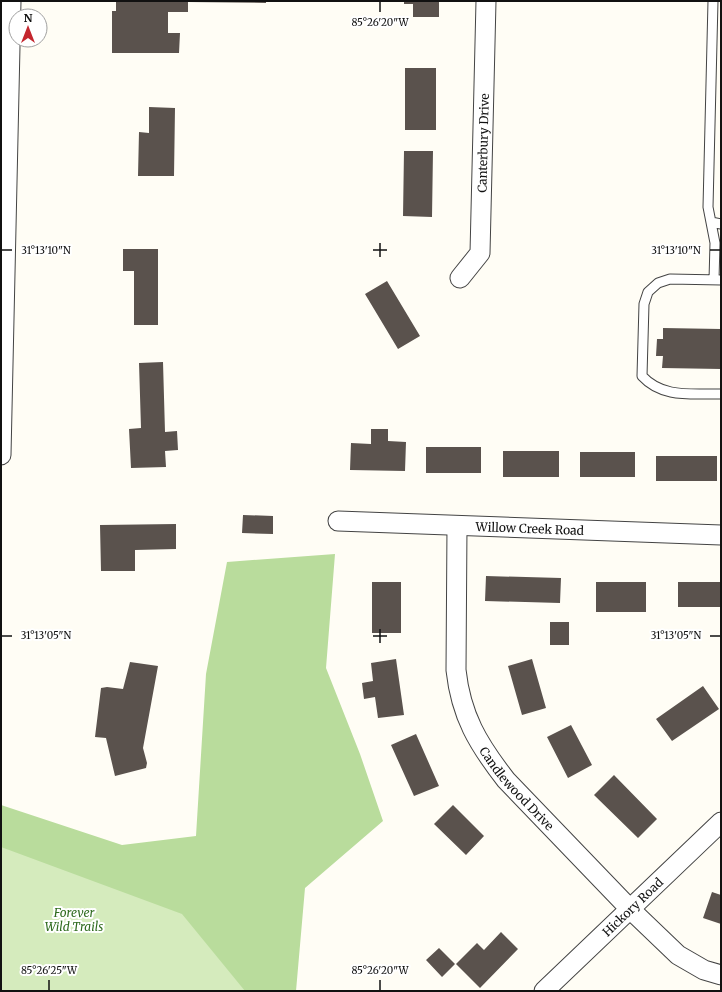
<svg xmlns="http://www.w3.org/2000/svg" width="722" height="992" font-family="Merriweather,serif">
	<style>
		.green { fill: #d5ebbd }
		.forest { fill: #b9dc9c }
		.building { fill: #5a524d }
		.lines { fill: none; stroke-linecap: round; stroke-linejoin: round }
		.service-casing { stroke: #444; stroke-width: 11 }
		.minor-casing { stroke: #444; stroke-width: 21 }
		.service { stroke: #fff; stroke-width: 9 }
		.minor { stroke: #fff; stroke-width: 19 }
		.ticks { fill: none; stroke: #111; stroke-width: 1.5 }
		.labels { text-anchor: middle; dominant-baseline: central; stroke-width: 4; stroke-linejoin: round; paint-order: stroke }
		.street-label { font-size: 12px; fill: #111; stroke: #fff }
		.park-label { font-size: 12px; font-style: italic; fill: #2f6b1f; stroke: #fff }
		.ticks-label { font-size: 10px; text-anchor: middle; fill: #111; stroke: #fff; stroke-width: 4; stroke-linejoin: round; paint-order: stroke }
	</style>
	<rect width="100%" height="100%" fill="#fffdf5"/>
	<path class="green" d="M1,818L284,909L282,991H1Z"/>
	<path class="forest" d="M335,554L326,668L360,754L383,821L305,888L296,991H245L182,914L1,847V805L122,845L196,836L206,674L227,562Z"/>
	<path class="building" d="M116,1H266V3L188,2V12H168V33H180L179,53H112V11H116Z
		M404,1H439V17H413V4H404Z
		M405,68H436V130H405Z
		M149,107L175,108L174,176H138L139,132L149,133Z
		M404,151H433L432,217L403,216Z
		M123,249H158V325H134V271H123Z
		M387,281L420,336L398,349L365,294Z
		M663,328L721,329V369L662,368L663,356H656L657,339H663Z
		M163,362L165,432L177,431L178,450L165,451L166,467L131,468L129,429L141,428L139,363Z
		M371,429H388V441L406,442L405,471L350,470L351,443L371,444Z
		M426,447H481V473H426Z
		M503,451H559V477H503Z
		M580,452H635V477H580Z
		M656,456H717V481H656Z
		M243,515L273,516V534L242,533Z
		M176,524V549L135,550V571H101L100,525Z
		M486,576L561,578L560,603L485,601Z
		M372,582H401V633H372Z
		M596,582H646V612H596Z
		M678,582H721V607H678Z
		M550,622H569V645H550Z
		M396,659L404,715L378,718L375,697L364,699L362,683L373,681L371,663Z
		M532,659L546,708L522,715L508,666Z
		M130,662L158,666L143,748L147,763L146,768L115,776L106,738L95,737L101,688L107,687L123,689Z
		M703,686L719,709L672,741L656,719Z
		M571,725L592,765L568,778L547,737Z
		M416,734L439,786L414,796L391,745Z
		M614,775L657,819L638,838L594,795Z
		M453,805L484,836L466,855L434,824Z
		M712,892L721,895V924L703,918Z
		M501,932L518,949L480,988L456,964L477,943L484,950Z
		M439,948L455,964L442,977L426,960Z"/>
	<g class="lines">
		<g class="service-casing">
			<path id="service" d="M713,1L708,207L715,243L714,280
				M711,222L721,224
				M721,280L670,279L658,283L648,292L644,304L642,376C663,399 693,393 721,394"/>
		</g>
		<g class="minor-casing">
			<g id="minor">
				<path id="s1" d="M460,278L480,253L486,1"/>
				<path d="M1,455L11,1"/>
				<path id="s2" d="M338,521L721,535"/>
				<path id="s3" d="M457,526L456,670C461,716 478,744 506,780L630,909L678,955L704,970L721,975"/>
				<path id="s4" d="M544,991L721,822"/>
			</g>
		</g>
		<use href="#service" class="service"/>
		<use href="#minor" class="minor"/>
	</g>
	<path class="ticks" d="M380,2V12M380,243V257M2,250H12M373,250H387M710,250H720M380,629V643M2,636H12M373,636H387M710,636H720M49,980V990M380,980V990"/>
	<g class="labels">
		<g class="street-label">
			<text stroke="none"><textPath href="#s1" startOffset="142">Canterbury Drive</textPath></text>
			<text stroke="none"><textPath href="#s2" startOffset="192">Willow Creek Road</textPath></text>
			<text stroke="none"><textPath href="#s3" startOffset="280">Candlewood Drive</textPath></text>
			<text stroke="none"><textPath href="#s4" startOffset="122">Hickory Road</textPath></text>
		</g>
		<g class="park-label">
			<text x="74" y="912">Forever<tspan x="74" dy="14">Wild Trails</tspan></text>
		</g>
	</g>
	<g class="ticks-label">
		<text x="380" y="26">85°26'20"W</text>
		<text x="46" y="254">31°13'10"N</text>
		<text x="676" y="254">31°13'10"N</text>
		<text x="46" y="639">31°13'05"N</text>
		<text x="676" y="639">31°13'05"N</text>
		<text x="49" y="974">85°26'25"W</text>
		<text x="380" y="974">85°26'20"W</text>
	</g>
	<rect width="722" height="992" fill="none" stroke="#111111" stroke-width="4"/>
	<g transform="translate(28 28)"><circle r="19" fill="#ffffff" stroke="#a0a0a0"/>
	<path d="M0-3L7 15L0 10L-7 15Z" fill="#c4262e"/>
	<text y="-6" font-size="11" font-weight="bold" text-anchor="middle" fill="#111111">N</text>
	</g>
</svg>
